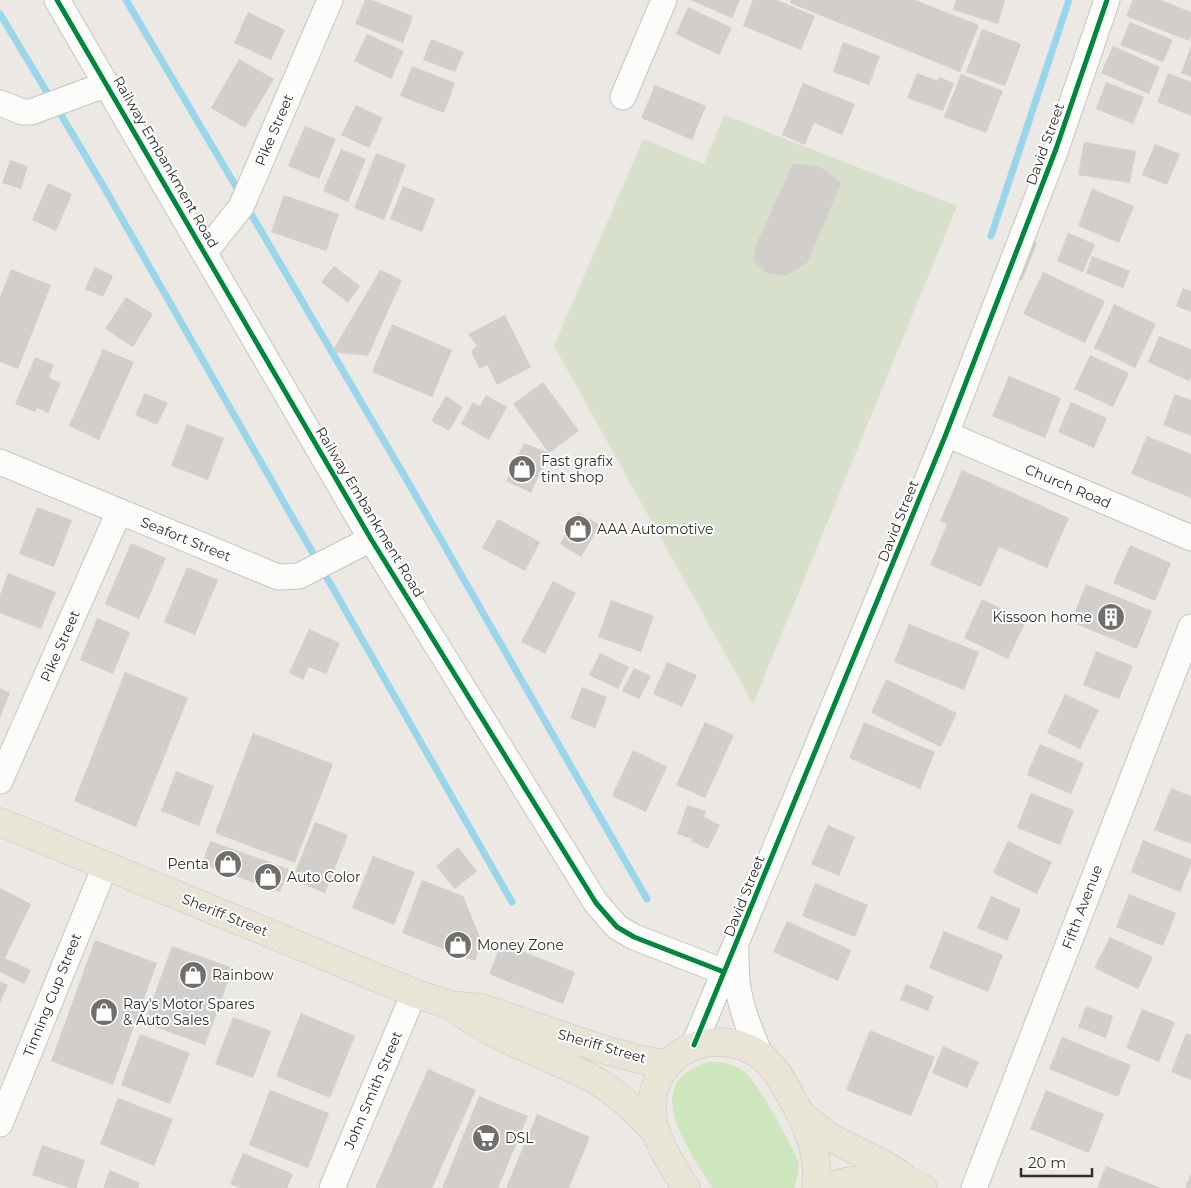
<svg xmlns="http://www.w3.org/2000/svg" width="1191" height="1188" font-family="Montserrat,sans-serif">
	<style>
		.green { fill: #cee6be }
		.cemetery { fill: #d8e0cc }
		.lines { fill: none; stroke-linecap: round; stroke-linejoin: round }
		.stream { stroke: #99d6ec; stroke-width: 7 }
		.building { fill: #d1cecb }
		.minor-casing { stroke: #c5c4c5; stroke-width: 27 }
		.major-casing { stroke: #c6c5c4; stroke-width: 29 }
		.minor { stroke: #fcfcfb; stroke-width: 25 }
		.major { stroke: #e8e4d6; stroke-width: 28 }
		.cycleway-casing { stroke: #fff; stroke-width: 8 }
		.cycleway { stroke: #00873e; stroke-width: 5 }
		.labels { text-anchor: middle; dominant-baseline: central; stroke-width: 4; stroke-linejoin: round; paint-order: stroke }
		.street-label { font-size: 14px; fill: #2e2e2e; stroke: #fff }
		.poi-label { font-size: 14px; fill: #2e2e2e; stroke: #fff; text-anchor: start }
	</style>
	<rect width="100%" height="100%" fill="#ece8e4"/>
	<path class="green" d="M709,1062C723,1062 734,1064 745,1072C756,1080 794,1148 798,1162C800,1170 797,1180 794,1188H712C689,1149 637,1083 709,1062Z"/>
	<path class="cemetery" d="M724,115L957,206L753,704L554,346L643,139L704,164Z"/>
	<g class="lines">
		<path class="stream" d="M126,0L241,195
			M0,14L51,99
			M57,108L105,189L512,902
			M247,207L408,482L647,899
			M991,236L1069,0"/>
	</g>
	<path class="building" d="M365,0H372L413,16L403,43L355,24Z
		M690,0H740L732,18Z
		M753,0H777L815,16L801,50L743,26Z
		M791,0H915L979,25L960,72L790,3Z
		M956,0H1005L998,24L953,10Z
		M1133,0H1161L1191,12V35L1189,41L1126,16Z
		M688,7L732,28L719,55L676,34Z
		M248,12L285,30L271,60L234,43Z
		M1130,22L1173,40L1163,62L1120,45Z
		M982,29L1021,44L1005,86L966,72Z
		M367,34L404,51L391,79L354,61Z
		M431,39L464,52L455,72L423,60Z
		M843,42L880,56L869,85L833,72Z
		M1113,46L1160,67L1149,94L1101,73Z
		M1191,46V77L1181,73Z
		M239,59L274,79L245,128L211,108Z
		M412,66L455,83L444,113L400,96Z
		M917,73L938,81L939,77L954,83L943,111L907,98Z
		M1168,73L1191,82V116L1157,102Z
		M961,74L1003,91L986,133L944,117Z
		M1106,82L1144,97L1133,124L1096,109Z
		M803,83L855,104L842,135L814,123L805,145L782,135Z
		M655,85L706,106L692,140L641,118Z
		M356,105L383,118L369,148L341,135Z
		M305,126L336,139L319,179L288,166Z
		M1084,142L1136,151L1130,183L1078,175Z
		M1155,144L1180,154L1167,185L1142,175Z
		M341,149L366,159L348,202L323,191Z
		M376,153L406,165L384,220L354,208Z
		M10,160L28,166L21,189L2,183Z
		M793,163L820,167L841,183L808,262L786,276L766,273L753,260L756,245Z
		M48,183L72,194L56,231L32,220Z
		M403,186L435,199L422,232L390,219Z
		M1092,189L1134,206L1119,243L1078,226Z
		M284,195L339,214L326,251L271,232Z
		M1068,233L1095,244L1083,272L1057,261Z
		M1026,238L1037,243L1022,281L1011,276Z
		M1092,256L1130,271L1123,288L1086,273Z
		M334,266L360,286L348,303L321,282Z
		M95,267L113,276L103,297L85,289Z
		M11,269L51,285L18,369L0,362V297Z
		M380,270L402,280L368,356L332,352Z
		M1043,272L1105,301L1085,343L1023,314Z
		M1183,288L1191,291V312L1176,306Z
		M126,297L153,314L133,347L105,329Z
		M1114,304L1156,324L1135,368L1094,348Z
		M505,315L531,367L497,385L487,365L479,369L471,351L477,346L468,334Z
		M392,324L452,350L432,397L372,372Z
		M1159,336L1191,349V377L1189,381L1148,362Z
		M103,349L134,362L99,440L69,426Z
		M1090,355L1129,373L1113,407L1074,389Z
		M35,357L54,365L49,378L61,383L48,413L37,408L35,412L15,404Z
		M1009,376L1061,398L1045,438L992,416Z
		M543,382L579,431L549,453L531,493L506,481L524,443L549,453L513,404Z
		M145,393L168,403L157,425L135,415Z
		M1175,394L1191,400V436L1163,425Z
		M486,395L507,407L489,440L461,424L473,402L480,406Z
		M446,396L463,407L449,431L431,421Z
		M1071,402L1107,418L1094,448L1058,432Z
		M187,424L224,438L208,480L171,466Z
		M1147,436L1191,454V498L1131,474Z
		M962,470L1069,518L1047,568L999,547L981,587L930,565L947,524L940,521Z
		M37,507L72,520L54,567L19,554Z
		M578,512L600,525L581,557L560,544Z
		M498,519L540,542L525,571L482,548Z
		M131,543L166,558L139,619L105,604Z
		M1130,545L1171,563L1155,601L1113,583Z
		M187,567L218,580L195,635L164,622Z
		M8,573L56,592L41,629L0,613V595Z
		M553,581L576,593L545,654L521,642Z
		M1086,584L1152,611L1137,649L1071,622Z
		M982,599L1026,621L1008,659L964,638Z
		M611,600L654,616L641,652L598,637Z
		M97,618L130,632L113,674L80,660Z
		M909,624L979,652L964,690L894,662Z
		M309,629L340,643L326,674L309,667L303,680L289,673Z
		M1096,651L1133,666L1119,699L1083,685Z
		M600,653L629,667L618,689L589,675Z
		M667,662L697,675L682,707L653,694Z
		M634,668L651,676L639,699L622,691Z
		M125,672L188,698L136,827L74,801Z
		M886,679L957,713L941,747L871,713Z
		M582,687L607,697L595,728L570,718Z
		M0,688L10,693L0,717Z
		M1065,694L1099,710L1080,749L1047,733Z
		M705,722L734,735L705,798L676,785Z
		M864,722L935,752L920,789L849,758Z
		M253,733L333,764L295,863L215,833Z
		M1040,744L1084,763L1071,794L1027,775Z
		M633,750L667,767L646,812L612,796Z
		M176,771L214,786L199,826L161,811Z
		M1171,788L1191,796V844L1154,830Z
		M1031,793L1074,810L1060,845L1017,828Z
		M687,805L706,811L704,817L720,825L708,849L691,841L692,839L677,834Z
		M315,822L348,835L325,893L292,880Z
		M828,825L855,837L839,876L811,864Z
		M1143,840L1191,859V865L1180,892L1131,872Z
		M210,841L289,869L280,892L202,864Z
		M1008,841L1052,862L1037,894L993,873Z
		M458,847L477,871L455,889L436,866Z
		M373,856L415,872L394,925L352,908Z
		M422,880L463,896L482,942L475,961L402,933Z
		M815,883L868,905L855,937L802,916Z
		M0,888L31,904L5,958L31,970L24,984L0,972Z
		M1129,894L1176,913L1163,946L1116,927Z
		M991,896L1021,909L1007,941L977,928Z
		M787,921L851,950L838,981L773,952Z
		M944,931L1003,955L988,992L929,968Z
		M1110,937L1153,957L1138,989L1094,968Z
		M95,940L157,963L113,1085L51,1061Z
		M501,943L575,972L563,1004L489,974Z
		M172,946L233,968L205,1045L144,1023Z
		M0,981L8,985L0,1003Z
		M906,984L934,996L928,1011L900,1000Z
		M1086,1006L1113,1016L1106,1038L1078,1027Z
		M1142,1009L1175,1022L1159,1062L1126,1048Z
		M301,1013L355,1036L330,1098L276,1076Z
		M233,1017L271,1031L253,1078L215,1064Z
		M870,1030L935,1057L911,1116L846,1090Z
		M1186,1033L1191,1035V1080L1171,1072Z
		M140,1034L190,1053L170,1104L121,1085Z
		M1062,1037L1131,1065L1118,1097L1049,1069Z
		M943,1046L979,1062L967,1088L932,1073Z
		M428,1069L476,1090L432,1188H375Z
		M270,1090L329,1113L308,1168L249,1145Z
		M1046,1090L1104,1114L1089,1153L1030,1129Z
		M479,1096L528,1116L498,1188H442Z
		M118,1098L173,1119L154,1166L100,1144Z
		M537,1114L590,1137L569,1188H506Z
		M42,1145L85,1160L76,1188H70L32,1175Z
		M243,1153L293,1174L287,1188H240L230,1184Z
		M1106,1166L1161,1188H1097Z
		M110,1170L140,1183L138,1188H103Z
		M1191,1174V1188H1185Z"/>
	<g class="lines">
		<g class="minor-casing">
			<path id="minor" d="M57,0L371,539L596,903L617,927L634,937L724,972
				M623,97L664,0
				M0,103L23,112H31L107,84
				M205,252L241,207L330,0
				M946,434L1191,538
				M0,462L278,577L299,576L371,539
				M0,781L119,512
				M736,949C736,960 736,970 737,981C740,1007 750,1031 761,1056
				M694,1045L946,434L1056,149L1107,0
				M0,1124L105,866
				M332,1188L414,993
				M974,1188L1191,627"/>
		</g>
		<g class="major-casing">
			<path id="major" d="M0,822L414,993L450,1005L482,1008L605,1050L643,1060L668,1064
				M456,1009C500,1042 547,1054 595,1080C618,1093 637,1113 656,1132
				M804,1117L831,1138L883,1164L898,1173L906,1180L923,1188
				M686,1188C672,1165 652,1137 652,1109C651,1051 716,1023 761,1056C776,1067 785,1086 794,1102C809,1128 820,1158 816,1188
				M829,1188C853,1175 880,1182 906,1180"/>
		</g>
		<use href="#minor" class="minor"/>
		<use href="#major" class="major"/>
		<g class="cycleway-casing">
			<path id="cycleway" d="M57,0L371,539L596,903L617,927L634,937L724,972
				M694,1045L946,434L1056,149L1107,0"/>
		</g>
		<use href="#cycleway" class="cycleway"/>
	</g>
	<defs>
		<g id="shop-disc" transform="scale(1.4375)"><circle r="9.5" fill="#706f6e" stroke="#fff"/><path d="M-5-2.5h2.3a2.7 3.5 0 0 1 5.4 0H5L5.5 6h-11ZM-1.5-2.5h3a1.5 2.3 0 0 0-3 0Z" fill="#fff"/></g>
		<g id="building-disc" transform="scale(1.4375)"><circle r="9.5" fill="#706f6e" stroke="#fff"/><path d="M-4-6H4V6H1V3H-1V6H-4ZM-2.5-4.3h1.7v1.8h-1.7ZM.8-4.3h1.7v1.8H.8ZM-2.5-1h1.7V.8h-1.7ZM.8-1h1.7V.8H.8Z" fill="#fff"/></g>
		<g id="supermarket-disc" transform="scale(1.4375)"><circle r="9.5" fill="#706f6e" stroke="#fff"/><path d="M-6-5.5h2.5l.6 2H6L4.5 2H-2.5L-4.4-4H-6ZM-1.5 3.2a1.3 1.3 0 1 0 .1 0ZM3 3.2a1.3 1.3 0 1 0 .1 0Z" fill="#fff"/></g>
	</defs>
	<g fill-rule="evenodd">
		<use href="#shop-disc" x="522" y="469"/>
		<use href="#shop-disc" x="578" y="529"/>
		<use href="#building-disc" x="1111" y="617"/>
		<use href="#shop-disc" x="228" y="864"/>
		<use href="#shop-disc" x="268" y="877"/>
		<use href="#shop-disc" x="458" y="945"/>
		<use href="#shop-disc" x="193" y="975"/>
		<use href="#shop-disc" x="104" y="1012"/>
		<use href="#supermarket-disc" x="486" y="1138"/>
	</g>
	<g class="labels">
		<g class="street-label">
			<text transform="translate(274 130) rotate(-67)">Pike Street</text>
			<text transform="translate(1045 144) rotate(-70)">David Street</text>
			<text transform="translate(166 162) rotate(60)">Railway Embankment Road</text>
			<text transform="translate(1068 486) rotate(23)">Church Road</text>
			<text transform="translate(370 512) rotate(59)">Railway Embankment Road</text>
			<text transform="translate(898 521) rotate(-68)">David Street</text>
			<text transform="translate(186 539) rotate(22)">Seafort Street</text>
			<text transform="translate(60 646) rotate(-66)">Pike Street</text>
			<text transform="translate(744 896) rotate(-68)">David Street</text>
			<text transform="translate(1082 907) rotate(-69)">Fifth Avenue</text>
			<text transform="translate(225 915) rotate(22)">Sheriff Street</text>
			<text transform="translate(52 995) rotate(-68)">Tinning Cup Street</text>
			<text transform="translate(602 1046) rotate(16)">Sheriff Street</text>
			<text transform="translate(373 1090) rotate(-67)">John Smith Street</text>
		</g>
		<g class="poi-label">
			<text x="541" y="461">Fast grafix<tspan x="541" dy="16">tint shop</tspan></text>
			<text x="597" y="529">AAA Automotive</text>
			<text x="1092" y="617" text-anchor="end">Kissoon home</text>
			<text x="209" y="864" text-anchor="end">Penta</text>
			<text x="287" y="877">Auto Color</text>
			<text x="477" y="945">Money Zone</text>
			<text x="212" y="975">Rainbow</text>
			<text x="123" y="1004">Ray's Motor Spares<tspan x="123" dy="16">&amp; Auto Sales</tspan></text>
			<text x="505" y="1138">DSL</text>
		</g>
	</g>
	<path d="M1021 1168v8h71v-8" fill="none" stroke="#2e2e2e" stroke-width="2.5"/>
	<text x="1028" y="1168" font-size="15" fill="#2e2e2e" stroke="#ffffff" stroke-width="4" paint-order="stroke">20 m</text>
</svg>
